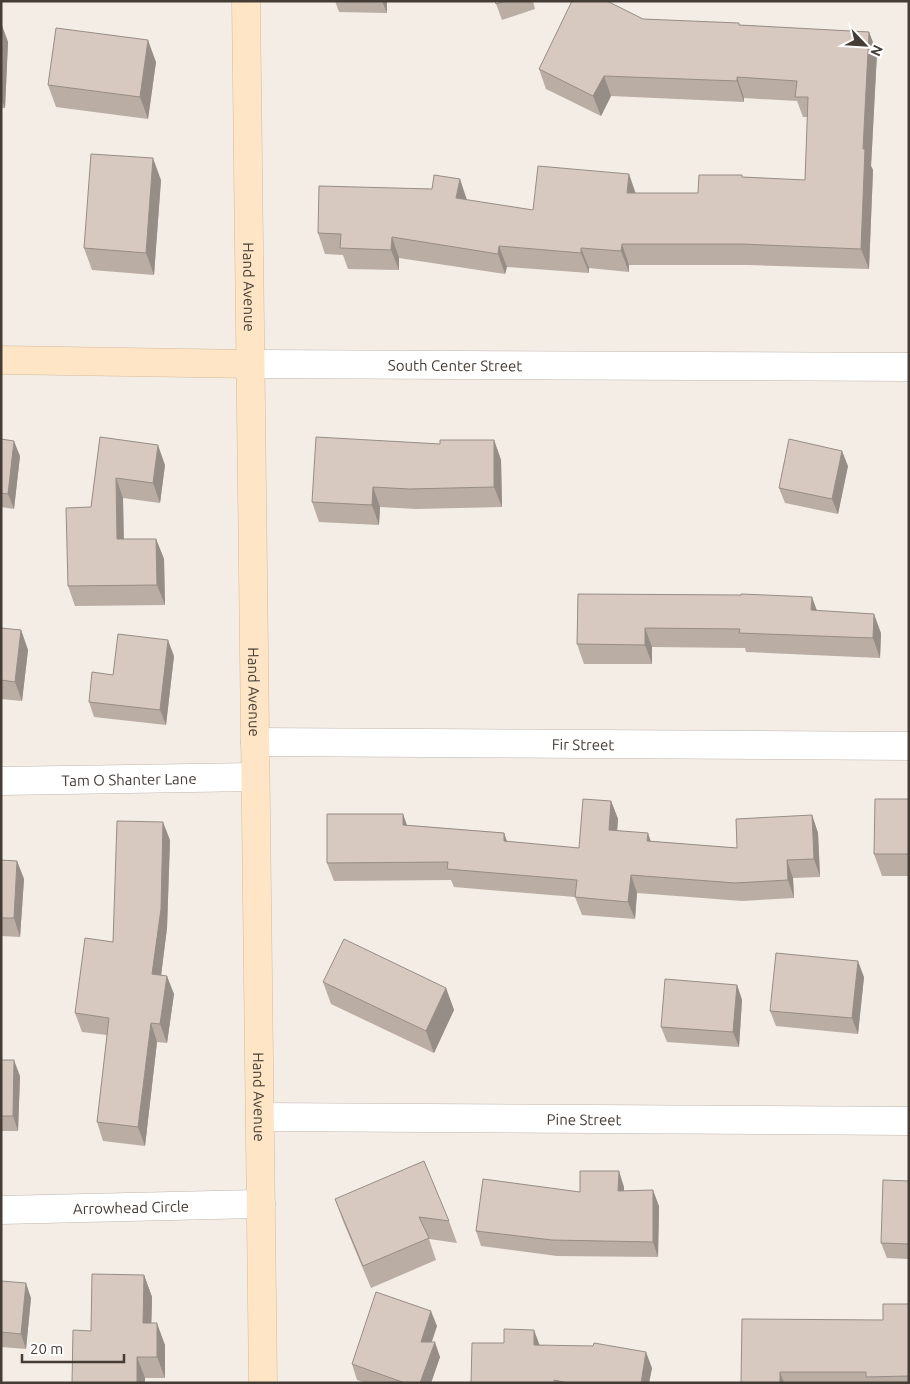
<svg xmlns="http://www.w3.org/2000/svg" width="910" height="1384" font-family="Ubuntu,sans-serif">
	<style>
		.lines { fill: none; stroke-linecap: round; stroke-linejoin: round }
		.street-casing { stroke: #c1b5ac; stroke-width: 29 }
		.secondary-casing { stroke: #d5ba99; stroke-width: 29 }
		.street { stroke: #fff; stroke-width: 28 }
		.secondary { stroke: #fde5c5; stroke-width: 28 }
		.wall { fill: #b9ada4 }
		.shaded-wall { fill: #968d86 }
		.building { fill: #d7c9bf; stroke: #968d86 }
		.labels { text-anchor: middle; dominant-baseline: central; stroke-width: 4; stroke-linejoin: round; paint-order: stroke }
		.street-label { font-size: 15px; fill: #453c35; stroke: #fff }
	</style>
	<rect width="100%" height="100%" fill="#f3ede6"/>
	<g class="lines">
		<g class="street-casing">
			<g id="street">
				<path id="s1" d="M250,364L909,367"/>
				<path id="s2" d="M255,742L909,746"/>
				<path id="s3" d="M1,781L255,777"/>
				<path id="s4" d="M260,1117L909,1121"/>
				<path id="s5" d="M1,1210L261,1204"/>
			</g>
		</g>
		<g class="secondary-casing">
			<g id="secondary">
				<path id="s6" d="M246,1L263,1383"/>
				<path d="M1,360L250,364"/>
			</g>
		</g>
		<use href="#street" class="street"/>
		<use href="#secondary" class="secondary"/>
	</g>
	<path class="wall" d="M335,1H387V13L339,12Z
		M495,1H533L535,9L502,20Z
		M643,19L740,25L869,32L877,53L871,166L873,170L869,269L748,265H629V272L589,268V273L507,267L505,274L399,258V270L348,269L343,255L325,254L318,233L533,210L636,193H698L742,175V177L805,180L808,117H803L797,101L744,98V102L611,96L601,116L546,89L539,69Z
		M1,23L8,42L5,108H1Z
		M156,62L148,119L56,107L48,85Z
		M161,180L154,275L92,270L84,248Z
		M100,437L165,465L160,503L123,498L124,539H156L164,559L165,605L75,606L68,586L91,507Z
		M1,439L20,456L14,509L1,507Z
		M494,440L501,460L502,507L416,509L380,507L379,525L319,522L312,502L440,444Z
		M848,466L838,514L785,503L779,488Z
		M578,594L817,610L881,633L880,658L746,652L745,648L652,647V664H584L577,644Z
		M1,628L21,630L28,650L22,701L1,699Z
		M174,656L166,725L94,717L89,702L113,675Z
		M909,799V876H882L874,854Z
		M611,801L618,819L617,830L651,841L737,848L812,815L818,833L820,877L793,878L794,898L742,901L637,893L635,919L582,915L575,897L454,887L451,880L334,881L327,863L403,814L407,825L504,833L507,842L579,848Z
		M170,840L167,928L161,975L174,994L167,1043L157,1042L145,1146L103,1141L97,1122L107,1035L82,1032L75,1013L113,942Z
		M1,860L17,861L24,879L20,937L1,936Z
		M864,977L858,1034L776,1026L770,1011Z
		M323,982L446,988L454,1010L434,1053L331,1004Z
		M737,985L742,1000L739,1047L667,1042L661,1027Z
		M1,1060L20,1076L18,1131H1Z
		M909,1181V1259L887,1258L881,1243Z
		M624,1187V1191L659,1206L658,1257L557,1256L481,1246L476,1231L580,1192Z
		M335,1199L449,1221L457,1243L429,1239L436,1260L371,1288L343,1221Z
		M144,1275L152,1297L151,1323L165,1345V1378H145L91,1331Z
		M1,1281L31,1298L26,1349L1,1347Z
		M909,1304V1383H741L883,1320Z
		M437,1326L432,1342L440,1357L431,1383H366L357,1380L352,1364Z
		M540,1345L652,1368L649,1383H471Z"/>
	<path class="shaded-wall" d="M382,1H387V13Z
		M1,23L8,42L5,108L1,99Z
		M869,32L877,53L871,166L873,170L869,269L861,249L863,149Z
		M148,40L156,62L148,119L140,97Z
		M604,76L611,96L601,116L593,96Z
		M737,77L744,98V102L737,81Z
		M153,158L161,180L154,275L146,253Z
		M629,174L636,194L627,193Z
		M460,179L467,200L456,198Z
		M392,237L399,258V270L391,250Z
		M622,244L629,265V272L621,251Z
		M499,246L507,267L505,274L498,254Z
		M581,248L589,268V273L581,253Z
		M494,440L501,460L502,507L494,487Z
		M14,441L20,456L14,509L8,494Z
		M158,445L165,465L160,503L153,483Z
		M842,451L848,466L838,514L832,499Z
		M116,478L123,498L124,559L117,539Z
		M373,487L380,507L379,525L372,505Z
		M156,539L164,559L165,605L157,585Z
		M812,597L819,616L811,610Z
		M874,614L881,633L880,658L873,638Z
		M645,628L652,647V664L645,645Z
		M21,630L28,650L22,701L15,682Z
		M168,640L174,656L166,725L160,710Z
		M611,801L618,819L616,847L609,830Z
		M403,814L409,832L403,825Z
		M812,815L818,833L820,877L814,859Z
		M163,822L170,840L167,928L159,992L152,974Z
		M504,833L510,850L504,841Z
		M648,833L654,851L647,841Z
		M787,860L793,878L794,898L788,880Z
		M17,861L24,879L20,937L14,918Z
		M631,875L637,893L635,919L628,902Z
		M858,961L864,977L858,1034L852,1018Z
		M167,976L174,994L167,1043L160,1024Z
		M737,985L742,1000L739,1047L733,1032Z
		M446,988L454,1010L434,1053L426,1031Z
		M151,1023L157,1042L145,1146L138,1127Z
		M14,1060L20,1076L18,1131L13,1116Z
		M619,1171L624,1187V1206L618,1191Z
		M653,1190L659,1206L658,1257L653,1242Z
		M144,1275L152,1297L151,1344L143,1323Z
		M26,1283L31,1298L26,1349L21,1334Z
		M431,1311L437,1326L426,1357L421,1342Z
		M157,1323L165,1345V1378L157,1357Z
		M534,1330L540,1346L534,1345Z
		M435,1342L440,1357L431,1383H420Z
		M646,1352L652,1368L649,1383H641Z
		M137,1357L145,1378V1383H137Z
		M780,1372L784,1383H780Z"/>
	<path class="building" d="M495,1H506L496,4Z
		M572,1H607L643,19L739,23V25L869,32L863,149H865L861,249L741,244H622L621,251L581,248V253L499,246L498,254L392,237L391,250L340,248L341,234L318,233L319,186L432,189L434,175L460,179L456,198L533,210L538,166L629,174L627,193H698L699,175H742V177L805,180L808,97H795L797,81L737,77V81L604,76L593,96L539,69Z
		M56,28L148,40L140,97L48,85Z
		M91,154L153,158L146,253L84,248Z
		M100,437L158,445L153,483L116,478L117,539H156L157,585L68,586L66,508L91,507Z
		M316,437L440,444V440H494V487L409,489L373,487L372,505L312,502Z
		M1,439L14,441L8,494L1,493Z
		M789,439L842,451L832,499L779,488Z
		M578,594L741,595V594L812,597L811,610L874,614L873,638L739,633L740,629L645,628V645L577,644Z
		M1,628L21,630L15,682L1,680Z
		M118,634L168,640L160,710L89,702L92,672L113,675Z
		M583,799L611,801L609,830L648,833L647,841L737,848L736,819L812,815L814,859L787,860L788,880L735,883L631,875L628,902L575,897L577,880L447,869L448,862L327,863V814H403V825L504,833V841L579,848Z
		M875,799H909V854H874Z
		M117,821L163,822L161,909L152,974L167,976L160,1024L151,1023L138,1127L97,1122L109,1018L75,1013L85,938L113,942Z
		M1,860L17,861L14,918H1Z
		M344,939L446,988L426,1031L323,982Z
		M776,953L858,961L852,1018L770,1011Z
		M665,979L737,985L733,1032L661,1027Z
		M1,1060H14L13,1116H1Z
		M424,1161L449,1221L419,1217L429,1238L363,1266L335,1199Z
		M580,1171H619L618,1191L653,1190V1242L552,1240L476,1231L483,1179L580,1192Z
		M883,1180L909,1181V1244L881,1243Z
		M92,1274L144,1275L143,1323H157V1357H137V1383H72L73,1330L91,1331Z
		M1,1281L26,1283L21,1334L1,1332Z
		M376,1292L431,1311L421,1342H435L420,1383H405L352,1364Z
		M883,1304H909V1376L866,1377V1372H780V1383H741L742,1319L883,1320Z
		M504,1329L534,1330V1345L593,1346L594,1343L646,1352L641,1383H568L554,1380V1383H471L472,1343H504Z"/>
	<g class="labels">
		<g class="street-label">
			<text stroke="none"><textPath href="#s6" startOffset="286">Hand Avenue</textPath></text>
			<text stroke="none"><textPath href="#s1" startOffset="205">South Center Street</textPath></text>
			<text stroke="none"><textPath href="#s6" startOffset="691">Hand Avenue</textPath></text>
			<text stroke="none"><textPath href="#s2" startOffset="328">Fir Street</textPath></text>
			<text stroke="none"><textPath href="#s3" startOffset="128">Tam O Shanter Lane</textPath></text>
			<text stroke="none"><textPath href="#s6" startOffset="1096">Hand Avenue</textPath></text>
			<text stroke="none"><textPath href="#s4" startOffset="324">Pine Street</textPath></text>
			<text stroke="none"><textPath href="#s5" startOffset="130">Arrowhead Circle</textPath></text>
		</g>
	</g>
	<rect width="910" height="1384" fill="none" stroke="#453c35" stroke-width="5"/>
	<g transform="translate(865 45) rotate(115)" stroke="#ffffff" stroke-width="4" paint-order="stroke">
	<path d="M0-4L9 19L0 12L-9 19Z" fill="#453c35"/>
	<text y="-8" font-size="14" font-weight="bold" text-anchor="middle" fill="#453c35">N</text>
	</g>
	<path d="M22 1354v8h102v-8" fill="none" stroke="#453c35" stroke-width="2.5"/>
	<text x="30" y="1354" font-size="15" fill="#453c35" stroke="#ffffff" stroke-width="4" paint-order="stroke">20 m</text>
</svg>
